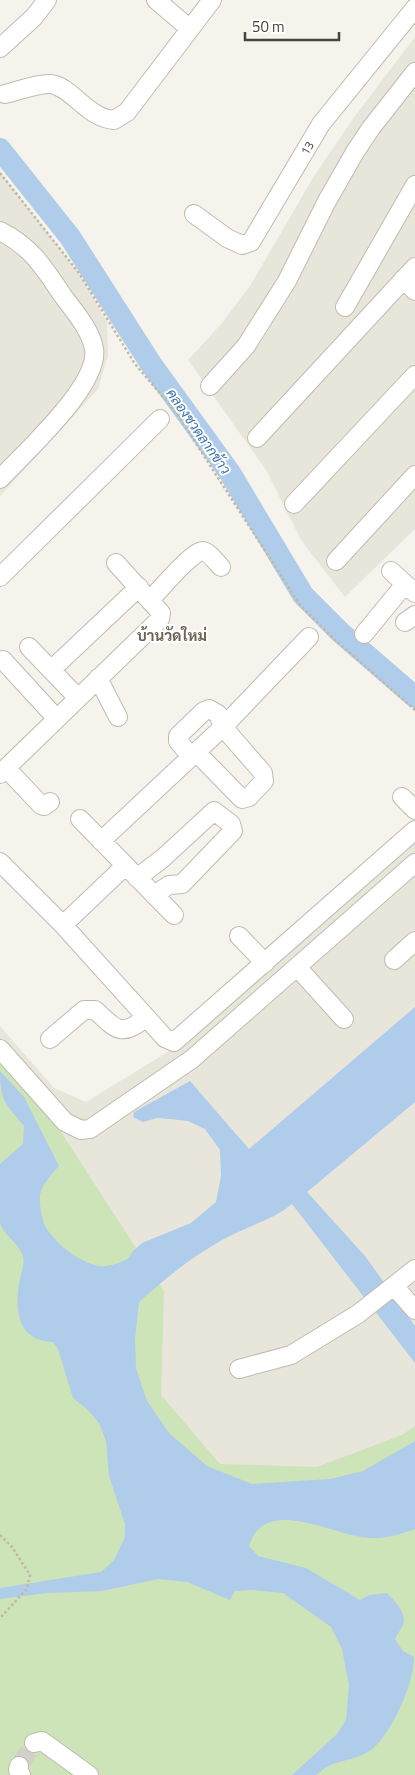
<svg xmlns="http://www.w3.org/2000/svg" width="415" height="1775" font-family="'Titillium Web',Sarabun,sans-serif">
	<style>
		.residential { fill: #e8e5db }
		.green { fill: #cde4b9 }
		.water { fill: #afccea }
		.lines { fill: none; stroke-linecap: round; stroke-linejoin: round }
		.river { stroke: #afccea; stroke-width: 22 }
		.minor-tunnel { stroke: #d2d0c8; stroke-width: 18; stroke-dasharray: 18 9; stroke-linecap: butt }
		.minor-casing { stroke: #bfbbaf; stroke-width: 20 }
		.path { stroke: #c0b8a2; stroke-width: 2.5; stroke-dasharray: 2.5 2.5; stroke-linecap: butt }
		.minor { stroke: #fff; stroke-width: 18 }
		.labels { text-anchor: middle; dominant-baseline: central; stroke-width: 4; stroke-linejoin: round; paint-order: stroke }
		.street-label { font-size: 12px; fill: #48443a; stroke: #fff }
		.water-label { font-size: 14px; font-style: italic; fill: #3d71ab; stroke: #fff }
		.quarter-label { font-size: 15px; font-weight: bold; fill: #6a6352; stroke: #fff }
	</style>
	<rect width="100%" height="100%" fill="#f5f3ec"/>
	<path class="residential" d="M415,37V529L345,597L301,540L266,470L188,360L222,323L250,286L314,176L355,116Z
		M0,172L79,273L107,322L108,355L98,389L0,496Z
		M415,836V1775H0V1026L54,1088L86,1102L179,1045Z"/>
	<path class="green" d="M0,1060L48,1112L164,1291L161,1395L220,1464L317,1467L402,1435L415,1426V1775H0Z"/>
	<path class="water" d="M415,1007V1102L307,1192L365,1256L415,1326V1363L292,1204C274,1219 251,1225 230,1236C196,1253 167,1277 139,1302L135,1340L136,1368L147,1401L169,1433L207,1466L252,1484L330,1479L363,1471L415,1441V1529C401,1534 385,1539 370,1538C334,1537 265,1493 249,1546L258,1556L306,1568L360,1600L369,1595L387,1593C395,1601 407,1613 403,1625C401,1630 397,1634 395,1639L403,1651L414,1657C415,1681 390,1739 368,1752C355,1760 338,1760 325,1768C322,1770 319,1774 315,1775C309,1775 299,1775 292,1775L337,1734L346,1720L349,1685L342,1649L331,1627L283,1593L252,1590L235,1591L230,1600L187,1582L158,1579L102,1591L48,1593L0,1599V1588L101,1572L114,1560L125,1537V1524L109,1476L106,1441L99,1423L88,1410L73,1398L58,1349L53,1342C18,1340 15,1313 19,1283C20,1275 25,1265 23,1257C20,1243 3,1236 0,1222C0,1207 0,1181 0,1164L23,1144L24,1126C5,1103 0,1101 0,1071L24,1097L59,1166C52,1174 42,1184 40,1195C39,1205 42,1224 49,1232C60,1247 81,1263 99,1266C109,1267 120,1263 129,1258L132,1252L142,1243L191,1223L216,1202L221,1176L220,1150L205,1129L188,1121L170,1119L157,1118L143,1122L133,1117L134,1112L190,1081L249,1149Z"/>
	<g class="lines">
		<path class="river" d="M0,149L70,237L151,364L230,473L303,595L341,633L415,697"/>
		<path class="minor-tunnel" d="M19,1766L34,1743"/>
		<g class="minor-casing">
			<path id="minor" d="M156,0L190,29
				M0,48L34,17L47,0
				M5,94C19,91 37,83 51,84C72,87 87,118 114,120L127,112L212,0
				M194,214L227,238L242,245L251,242L321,124L415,8
				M0,231C32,247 44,268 63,296C74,311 91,330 94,349C100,385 24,453 0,479
				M403,279L415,291
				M345,307L415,185
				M210,386L246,346L287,281L327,201L355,152L371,128L415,72
				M257,438L415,267
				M294,504L415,375
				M336,561L415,475
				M391,571L415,593
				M0,577L160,419
				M150,600C159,591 193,550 203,551C209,552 217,563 221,567
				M405,622L415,615
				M364,634L405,584
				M29,647L78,698
				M3,660L57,719
				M51,670L139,587
				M98,678L118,717
				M191,757L178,741V736L204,711L209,709L218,714L223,727L263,773L264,781L249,797L242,799L196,752
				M6,768L41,805L44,806L50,802
				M0,774L160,619L161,613L116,563
				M402,797L415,810
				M80,819L174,915
				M101,841L223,727L309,637
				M0,862L63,925L165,1038L174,1042L415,830
				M137,878L163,858L214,811L231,824L233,831L182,884L169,885L154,895
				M63,925L125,866
				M239,936L265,963
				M394,960L415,941
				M297,967L344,1019
				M50,1039L84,1010H95C117,1030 121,1038 146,1017
				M0,1049L65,1122L81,1130L90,1129L192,1059L415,863
				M394,1286L415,1310
				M239,1369L291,1355L358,1314L415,1269
				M34,1743L42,1741L89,1775
				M19,1766L18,1770L21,1775"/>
		</g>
		<path class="path" d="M0,173L79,273L135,364L175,411L300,605L334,639L415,710
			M0,1535L12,1547L30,1575L27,1589L0,1618"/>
		<use href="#minor" class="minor"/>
	</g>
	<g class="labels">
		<g class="street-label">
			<text transform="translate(307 148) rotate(-60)">13</text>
		</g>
		<g class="water-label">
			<text transform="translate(199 431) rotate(55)">คลองชวดลากข้าว</text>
		</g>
		<g class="quarter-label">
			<text x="172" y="635">บ้านวัดใหม่</text>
		</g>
	</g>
	<path d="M245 32v8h94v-8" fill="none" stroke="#48443a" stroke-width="2.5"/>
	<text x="252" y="32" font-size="15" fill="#48443a" stroke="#ffffff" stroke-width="4" paint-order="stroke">50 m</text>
</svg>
